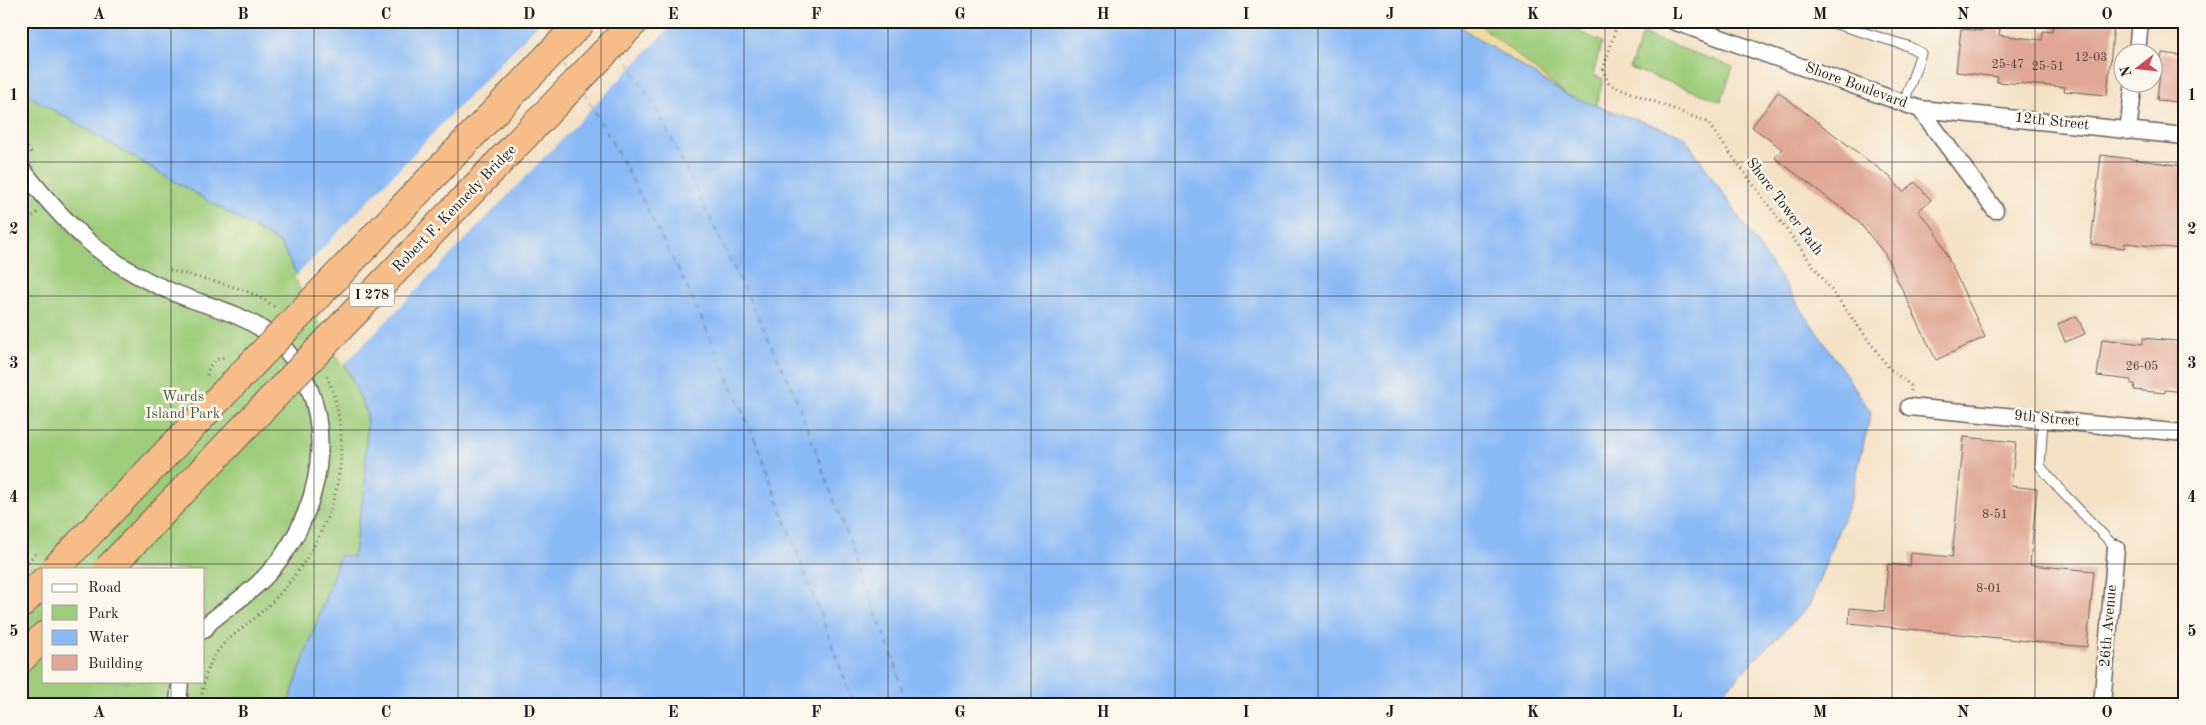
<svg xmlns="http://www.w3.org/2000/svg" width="2206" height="725" font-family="'Old Standard TT',serif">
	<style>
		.green { fill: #9ecc7a; stroke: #5d744b; fill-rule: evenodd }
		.sand { fill: #eeda9e; stroke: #857b5d }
		.water { fill: #8abaf6; stroke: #536b89 }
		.pier { fill: #f4e1c6 }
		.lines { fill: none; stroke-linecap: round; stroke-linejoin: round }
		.ferry { stroke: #425368; stroke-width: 1; stroke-dasharray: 6 5; stroke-linecap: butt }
		.building { fill: #e0a796 }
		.lane-casing { stroke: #686158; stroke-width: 11 }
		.street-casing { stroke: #686158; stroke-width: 19 }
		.highway-casing { stroke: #686158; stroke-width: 30 }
		.path { stroke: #686158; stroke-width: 3; stroke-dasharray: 1 4; stroke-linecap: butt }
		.lane { stroke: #fff; stroke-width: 9 }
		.street { stroke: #fff; stroke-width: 16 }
		.highway { stroke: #f7bd88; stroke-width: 28 }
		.highway-bridge-casing { stroke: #686158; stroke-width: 30; stroke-linecap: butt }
		.path-bridge { stroke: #686158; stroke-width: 3; stroke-dasharray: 1 4; stroke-linecap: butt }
		.highway-bridge { stroke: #f7bd88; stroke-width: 28 }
		.grid { fill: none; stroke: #1c1c1c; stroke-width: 1; stroke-opacity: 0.55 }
		.labels { text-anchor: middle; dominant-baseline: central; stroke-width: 5; stroke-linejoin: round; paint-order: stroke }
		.number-label { font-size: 12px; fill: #4d3f3a }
		.shield { fill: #fbf7ec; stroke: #5f5e5a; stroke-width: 1 }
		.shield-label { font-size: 14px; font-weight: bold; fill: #1c1c1c }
		.street-label { font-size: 15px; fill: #1c1c1c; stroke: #fbf7ec }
		.park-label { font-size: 15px; fill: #4a5a3d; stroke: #fbf7ec }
		.neatline { fill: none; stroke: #1c1c1c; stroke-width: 2 }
		.grid-label { font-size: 16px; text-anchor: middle; font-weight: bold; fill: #1c1c1c }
	</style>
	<rect width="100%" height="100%" fill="#fbf7ec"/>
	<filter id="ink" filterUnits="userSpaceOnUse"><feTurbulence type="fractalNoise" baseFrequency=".02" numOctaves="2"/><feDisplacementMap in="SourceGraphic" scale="10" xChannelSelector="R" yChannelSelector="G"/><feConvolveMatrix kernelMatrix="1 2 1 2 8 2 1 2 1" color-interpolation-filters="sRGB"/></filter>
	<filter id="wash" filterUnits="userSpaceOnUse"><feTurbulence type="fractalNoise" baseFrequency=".0096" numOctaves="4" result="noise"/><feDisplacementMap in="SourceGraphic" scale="20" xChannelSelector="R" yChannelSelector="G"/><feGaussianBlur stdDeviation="1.12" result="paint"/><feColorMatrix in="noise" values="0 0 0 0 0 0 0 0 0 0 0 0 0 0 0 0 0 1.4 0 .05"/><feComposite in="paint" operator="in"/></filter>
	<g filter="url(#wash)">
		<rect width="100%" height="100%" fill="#f4e1c6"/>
		<path class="green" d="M1475,21H1557L1602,42L1593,75L1603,79L1596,106L1566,95Z
			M1642,34L1733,67L1721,101L1630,68Z
			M21,91L280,243L345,364L367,414L365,486L353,557L341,556L288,704H21ZM44,569H204V681H44Z"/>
		<path class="sand" d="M1451,21H1475L1566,95Z"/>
		<path class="water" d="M21,21H1451L1566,95L1684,136L1871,412L1851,498L1809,606L1711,704H288L340,555L353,557L365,486L367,413L345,364L280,243L21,91Z"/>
		<path class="pier" d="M541,21H676L343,366L295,277Z"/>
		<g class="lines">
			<path class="ferry" d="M545,21L552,34
				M604,21L609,29
				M622,52L659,113L793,390L896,666L906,704
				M565,58L572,69
				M584,92L626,168L693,299L754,437L854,704"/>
		</g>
		<g id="blocks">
			<path class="building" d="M2053,21L2114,24L2107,95L2064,91L2065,87L1997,82L1998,77L1956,72L1961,29L1982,31V27L2000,29L1999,35L2042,40L2043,31L2052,32Z
				M2162,53L2185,56V103L2157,100Z
				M1778,92L1890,177L1903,192L1915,182L1931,200L1918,211L1935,230L1985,337L1936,360L1885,254L1857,220L1775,158L1782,149L1752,127Z
				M2101,155L2185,166V216L2181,249L2125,243L2124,248L2091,244Z
				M2077,316L2085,334L2065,342L2058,324Z
				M2143,338L2185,342V392L2165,390V393L2134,390L2135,384H2131V380L2097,376L2102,339L2143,344Z
				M1964,437L2016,442L2011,486L2037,489L2030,565L2094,571L2087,647L1849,623L1850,608L1884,611L1888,564L1910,566L1911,553L1952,557Z"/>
		</g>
	</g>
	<g filter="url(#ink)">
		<use href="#blocks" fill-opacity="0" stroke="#686158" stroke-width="1"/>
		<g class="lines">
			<g class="lane-casing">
				<path id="lane" d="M1826,21L1908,46L1921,53L1904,103
					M2043,419L2040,466L2061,491L2116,548"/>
			</g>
			<g class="street-casing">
				<path id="street" d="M1673,21L1920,109L1995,210
					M2137,52L2140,21
					M1920,109L2185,136
					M2128,131L2134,82
					M21,168C66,225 103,263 170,291C204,306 240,311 270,335C342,394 329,502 273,568C255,590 232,604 210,622L204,630
					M1909,407L2185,433
					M178,704L180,681
					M2102,704L2116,548"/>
			</g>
			<g class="highway-casing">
				<path id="highway" d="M21,604L44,581
					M21,659L44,636"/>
			</g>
			<path class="path" d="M1618,21L1603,70L1609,84L1707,122L1889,368L1911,386V391
				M21,140L32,153
				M21,226L38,212
				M170,270C206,281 247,285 276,308
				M201,704C206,641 233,641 271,603C330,543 362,455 326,374"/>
			<use href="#lane" class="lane"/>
			<use href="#street" class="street"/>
			<use href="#highway" class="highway"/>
			<g class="highway-bridge-casing">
				<path id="highway-bridge" d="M55,569L582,21
					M108,569L635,21"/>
			</g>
			<path class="path-bridge" d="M207,375L209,367L215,360L225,357
				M21,569L38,551"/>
			<use href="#highway-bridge" class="highway-bridge"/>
		</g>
	</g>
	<path class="grid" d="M171,21V569M314,21V704M458,21V704M601,21V704M744,21V704M888,21V704M1031,21V704M1175,21V704M1318,21V704M1462,21V704M1605,21V704M1748,21V704M1892,21V704M2035,21V704M21,162H2185M21,296H2185M21,430H2185M21,564H2185M171,681V704"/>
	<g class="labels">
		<g class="number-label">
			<text x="2091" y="58">12-03</text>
			<text x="2008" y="65">25-47</text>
			<text x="2048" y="67">25-51</text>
			<text x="2142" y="367">26-05</text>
			<text x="1995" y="515">8-51</text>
			<text x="1989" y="589">8-01</text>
		</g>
		<rect class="shield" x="349.5" y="283.5" width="45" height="23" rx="4"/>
		<g class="shield-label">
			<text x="372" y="295">I 278</text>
		</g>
		<g class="street-label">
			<text transform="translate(1856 86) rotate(20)">Shore Boulevard</text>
			<text transform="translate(2052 122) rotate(6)">12th Street</text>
			<text transform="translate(1784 207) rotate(53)">Shore Tower Path</text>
			<text transform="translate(455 209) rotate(-46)">Robert F. Kennedy Bridge</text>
			<text transform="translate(2047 419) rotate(5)">9th Street</text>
			<text transform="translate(2109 626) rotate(-85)">26th Avenue</text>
		</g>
		<g class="park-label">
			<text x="183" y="397">Wards<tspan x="183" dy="17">Island Park</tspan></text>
		</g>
	</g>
	<rect width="2206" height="725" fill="none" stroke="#fbf7ec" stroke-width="55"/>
	<rect x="42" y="568" width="162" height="115" fill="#fbf7ec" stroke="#a29f99"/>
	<rect x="52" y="584" width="25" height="8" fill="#ffffff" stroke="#a29f99"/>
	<text x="88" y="592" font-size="15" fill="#1c1c1c">Road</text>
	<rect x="52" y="605" width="25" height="15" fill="#9ecc7a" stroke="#a29f99"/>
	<text x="88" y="618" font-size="15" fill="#1c1c1c">Park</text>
	<rect x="52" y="630" width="25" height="15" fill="#8abaf6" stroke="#a29f99"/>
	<text x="88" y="642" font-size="15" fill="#1c1c1c">Water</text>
	<rect x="52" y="655" width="25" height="15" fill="#e0a796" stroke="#a29f99"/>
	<text x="88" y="668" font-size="15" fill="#1c1c1c">Building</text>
	<g transform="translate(2138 68) rotate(254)"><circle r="24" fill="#fbf7ec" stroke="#a29f99"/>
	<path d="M0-4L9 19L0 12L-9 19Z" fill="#d1495b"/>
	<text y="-8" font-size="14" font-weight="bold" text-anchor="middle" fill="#1c1c1c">N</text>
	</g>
	<rect x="28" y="28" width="2150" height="670" class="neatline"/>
	<g class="grid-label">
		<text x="99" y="19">A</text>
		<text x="243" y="19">B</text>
		<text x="386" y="19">C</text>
		<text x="529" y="19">D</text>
		<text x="673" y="19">E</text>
		<text x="816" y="19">F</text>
		<text x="960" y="19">G</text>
		<text x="1103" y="19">H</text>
		<text x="1246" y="19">I</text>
		<text x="1390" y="19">J</text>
		<text x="1533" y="19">K</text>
		<text x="1677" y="19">L</text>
		<text x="1820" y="19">M</text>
		<text x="1963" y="19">N</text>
		<text x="2107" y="19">O</text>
		<text x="14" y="100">1</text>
		<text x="2192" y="100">1</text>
		<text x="14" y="234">2</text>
		<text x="2192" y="234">2</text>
		<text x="14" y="368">3</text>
		<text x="2192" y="368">3</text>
		<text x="14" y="502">4</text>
		<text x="2192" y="502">4</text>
		<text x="14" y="636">5</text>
		<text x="2192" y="636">5</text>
		<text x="99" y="717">A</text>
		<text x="243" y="717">B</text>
		<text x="386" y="717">C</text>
		<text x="529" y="717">D</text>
		<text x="673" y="717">E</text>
		<text x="816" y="717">F</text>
		<text x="960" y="717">G</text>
		<text x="1103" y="717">H</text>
		<text x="1246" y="717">I</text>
		<text x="1390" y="717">J</text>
		<text x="1533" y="717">K</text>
		<text x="1677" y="717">L</text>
		<text x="1820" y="717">M</text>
		<text x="1963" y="717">N</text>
		<text x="2107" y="717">O</text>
	</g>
</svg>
